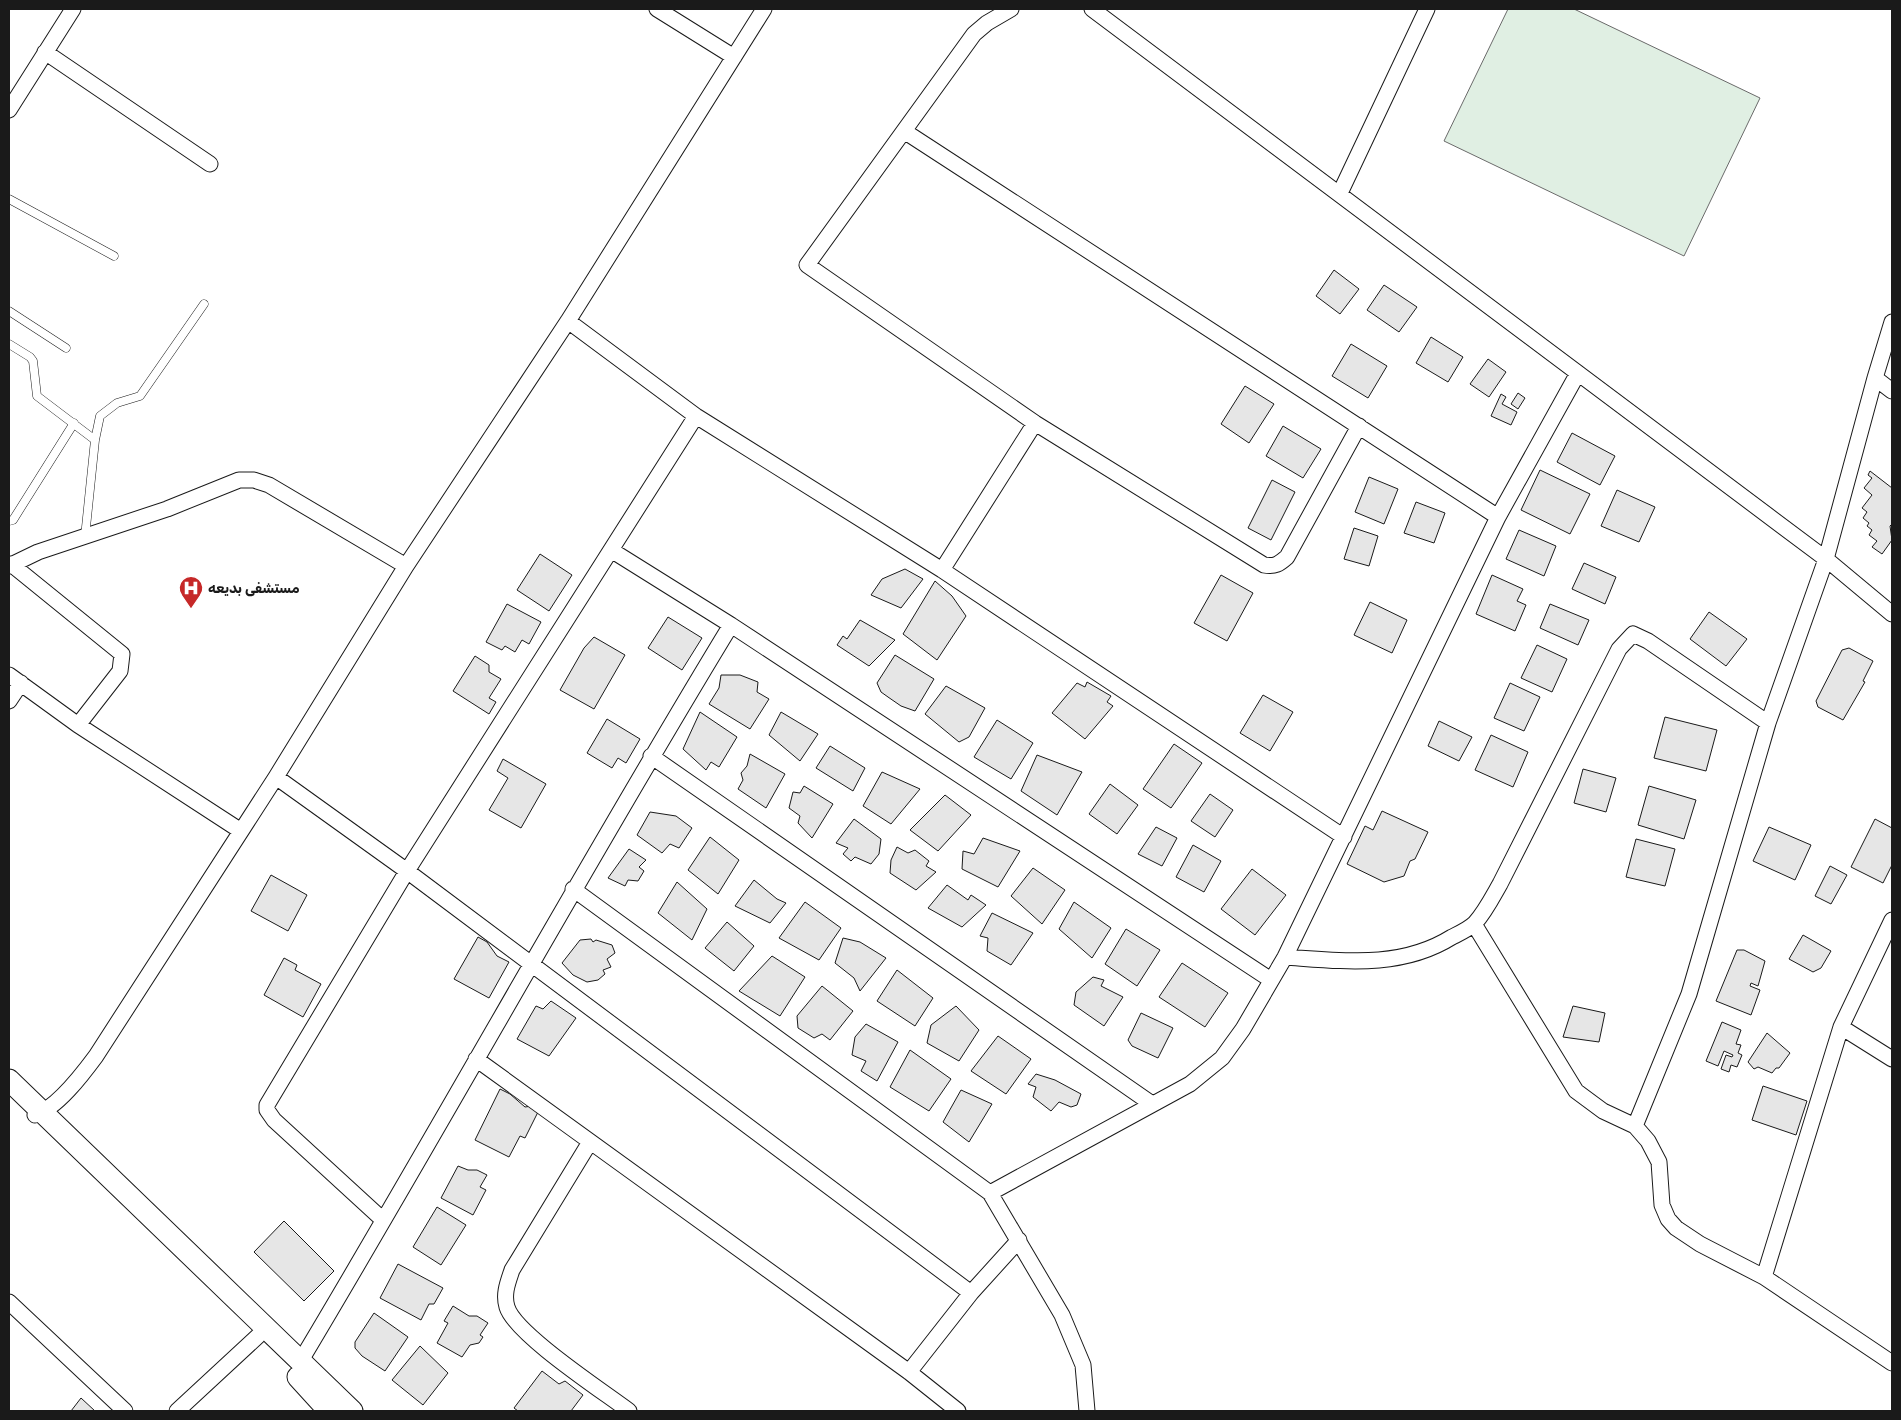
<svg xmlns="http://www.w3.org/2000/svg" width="1901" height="1420" font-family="Rubik,Cairo,sans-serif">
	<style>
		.green { fill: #e0efe3; stroke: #6a6a6a }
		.building { fill: #e6e6e6; stroke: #1a1a1a }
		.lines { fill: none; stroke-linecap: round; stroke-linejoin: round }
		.lane-casing { stroke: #1a1a1a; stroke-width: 9 }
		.street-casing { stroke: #1a1a1a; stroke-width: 17 }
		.secondary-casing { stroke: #1a1a1a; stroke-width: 23 }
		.lane { stroke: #fff; stroke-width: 8 }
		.street { stroke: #fff; stroke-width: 15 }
		.secondary { stroke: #fff; stroke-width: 21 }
		.labels { text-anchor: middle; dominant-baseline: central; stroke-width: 4; stroke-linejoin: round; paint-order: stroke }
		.poi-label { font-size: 14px; font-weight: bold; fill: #1a1a1a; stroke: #fff; text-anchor: start }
	</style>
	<rect width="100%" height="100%" fill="#fff"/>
	<path class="green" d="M1508,9H1574L1760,98L1684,256L1444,141Z"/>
	<path class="building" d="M1334,270L1359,289L1340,314L1316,296Z
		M1384,285L1417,307L1399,332L1367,310Z
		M1431,337L1463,357L1448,382L1416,363Z
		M1351,344L1387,366L1368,398L1332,376Z
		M1488,359L1506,372L1489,397L1470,384Z
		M1245,386L1274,404L1249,443L1221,424Z
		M1518,393L1525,398L1518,409L1511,404Z
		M1501,394L1506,397L1502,404L1517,412L1511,425L1491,416Z
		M1283,426L1321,449L1303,478L1266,456Z
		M1572,433L1615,456L1600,485L1557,462Z
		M1540,470L1590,494L1570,534L1521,510Z
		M1870,471L1892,488V524L1890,526L1892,540L1882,554L1872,547L1877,541L1869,535L1872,530L1867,526L1869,523L1863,518L1867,512L1862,508L1872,495L1864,488L1872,478L1868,475Z
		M1369,477L1398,489L1384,524L1355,512Z
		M1272,480L1295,492L1271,540L1248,528Z
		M1617,490L1655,507L1639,542L1601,526Z
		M1416,502L1445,513L1434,543L1404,533Z
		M1354,528L1378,536L1369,566L1344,559Z
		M1519,530L1556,546L1544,576L1506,559Z
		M540,554L572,575L549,611L517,590Z
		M1584,563L1616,577L1605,604L1572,589Z
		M905,569L923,579L901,608L871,595L882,579Z
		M1221,575L1253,593L1227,641L1194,623Z
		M1492,575L1523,589L1517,601L1526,605L1515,631L1476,614Z
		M935,581L952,596L966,616L937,660L903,634Z
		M1370,602L1407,620L1392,653L1354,635Z
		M507,604L541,622L529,644L522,640L515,652L505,646L502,650L486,642Z
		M1550,604L1589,620L1578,645L1540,628Z
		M1709,612L1747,639L1726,666L1690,639Z
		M668,617L702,638L682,670L648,648Z
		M860,620L895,640L869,666L837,645L843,636L847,639Z
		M594,637L625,655L594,709L560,690L584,648Z
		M1537,645L1567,659L1552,692L1521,678Z
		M1849,648L1873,661L1863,681L1865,682L1843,720L1818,707L1816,701L1842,650Z
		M895,655L934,679L915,711L901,706L888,697L881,692L877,683Z
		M475,656L489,665V672L501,679L489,698L496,702L489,714L453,691Z
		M721,675H740L758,682L757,692L769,699L750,729L709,704L719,688Z
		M1087,682L1111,696L1107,702L1113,706L1085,739L1052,713L1077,683L1085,687Z
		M1510,683L1540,697L1524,731L1494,718Z
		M946,686L985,708L969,737L959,742L925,714Z
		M1263,695L1293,712L1270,751L1240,733Z
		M700,712L737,737L719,767L711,762L706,770L683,749Z
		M781,712L818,734L800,761L769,735Z
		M1665,717L1717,730L1706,771L1654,758Z
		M607,719L640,739L626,763L618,758L612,768L587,753Z
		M997,720L1033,743L1011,779L974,757Z
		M1439,721L1472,737L1459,761L1428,746Z
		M1491,735L1528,752L1513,787L1475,770Z
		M1174,744L1202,763L1171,808L1143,789Z
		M830,746L865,768L853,791L816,768Z
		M750,754L785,774L766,808L738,789L743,780L741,773L747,766Z
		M1037,755L1082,772L1057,815L1021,791Z
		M503,759L546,784L521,828L489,810L508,778L497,771Z
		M1583,769L1616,778L1606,812L1574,803Z
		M882,772L920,789L891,824L863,806Z
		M1110,784L1138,805L1117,834L1089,814Z
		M804,786L833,804L812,838L798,823L800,816L789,808L793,792L800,793Z
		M1649,786L1696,800L1684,839L1638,825Z
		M1210,794L1233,810L1215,837L1191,821Z
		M945,795L971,815L938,851L910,830Z
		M1382,811L1428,832L1415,859L1410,861L1404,876L1384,882L1347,864L1365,826L1373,830Z
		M650,812L676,816L692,828L679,848L670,844L662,853L637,835Z
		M854,819L881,839L879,854L871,864L855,857L851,861L843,854L848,848L836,843Z
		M1875,819L1892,828V865L1883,883L1851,867Z
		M1156,827L1177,838L1162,866L1138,854Z
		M1769,827L1811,845L1795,880L1753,861Z
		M710,837L739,860L718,894L688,870Z
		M983,838L1020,851L998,887L962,869L963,851L974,854Z
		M1636,839L1675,849L1665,886L1626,877Z
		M1193,845L1221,861L1204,892L1176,877Z
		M897,847L908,853L915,850L929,861L926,866L936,872L916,890L890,873L891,860Z
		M629,849L646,860L639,867L644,871L638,881L628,880L625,886L608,878Z
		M1830,866L1847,875L1831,904L1815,896Z
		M1033,868L1065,890L1042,924L1011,896Z
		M1252,869L1286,895L1255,935L1221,909Z
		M271,875L307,895L288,931L251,911Z
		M754,880L777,899L786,903L770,923L735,906Z
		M677,882L707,909L692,940L658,913Z
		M947,885L968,900L971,895L986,905L962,927L928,908Z
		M805,902L841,928L819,960L779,938Z
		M1074,902L1111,928L1092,958L1059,929Z
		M992,913L1033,933L1011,965L987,951L988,938L980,936Z
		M727,922L754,946L734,971L705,948Z
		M1126,929L1160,950L1137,986L1105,964Z
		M1803,935L1831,951L1821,968L1813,972L1789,959Z
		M478,937L487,942L497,956L509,962L489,998L454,979Z
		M843,938L860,942L886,958L860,991L854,978L835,963Z
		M591,939L593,942L596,940L612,945L615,953L607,959L611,967L603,970L605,974L598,980L587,982L573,975L562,963L580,940Z
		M1737,950H1744L1765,961L1758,986L1751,983L1750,986L1760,990L1751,1015L1716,1001Z
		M772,956L805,977L780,1016L739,991Z
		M284,958L297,965L295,970L321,984L303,1017L264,995Z
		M1182,963L1228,993L1205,1027L1159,997Z
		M897,970L933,998L915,1026L877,1001Z
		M1093,977L1104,980L1101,986L1123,997L1104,1026L1074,1005L1076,992Z
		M822,986L853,1011L830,1040L822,1034L814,1038L798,1028L797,1016Z
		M551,1001L576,1018L549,1056L517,1039L536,1006L543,1009Z
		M956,1006L979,1030L959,1061L927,1043L931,1025Z
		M1573,1006L1605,1013L1599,1042L1563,1037Z
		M1141,1013L1173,1028L1158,1058L1132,1046L1128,1040Z
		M1722,1022L1741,1030L1736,1044L1741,1045L1738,1053L1742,1055L1737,1067L1731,1065L1729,1072L1721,1069L1726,1055L1732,1057L1733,1055L1724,1051L1718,1066L1706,1061Z
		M866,1024L898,1042L877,1081L861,1071L866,1061L852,1055L855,1037Z
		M1767,1033L1790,1053L1779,1068H1776L1772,1073L1758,1067L1754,1069L1748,1062Z
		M998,1036L1031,1059L1006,1094L971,1071Z
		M910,1050L951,1079L929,1111L890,1087Z
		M1036,1074L1055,1080L1081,1094L1077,1105L1071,1107L1059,1102L1051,1111L1033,1097L1036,1087L1028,1084Z
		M1763,1086L1807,1101L1796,1135L1752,1120Z
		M500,1089L510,1094L525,1107L532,1106L539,1110L525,1138L520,1136L509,1157L475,1140Z
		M961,1090L992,1104L969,1142L943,1122Z
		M458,1166L468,1170H477L487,1175L480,1187L486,1190L473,1215L441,1198Z
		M437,1207L466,1225L441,1265L413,1247Z
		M284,1221L334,1271L304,1301L254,1252Z
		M398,1264L443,1288L434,1304H429L421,1320L380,1298Z
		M453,1306L469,1316H477L488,1323L480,1335L483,1337L479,1343L470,1345L462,1357L437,1343L448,1323L444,1321Z
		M374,1313L408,1337L385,1371L362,1356L355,1348V1342Z
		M420,1346L448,1373L423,1405L392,1380Z
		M542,1371L559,1384L565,1381L583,1395L571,1411H518L514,1408Z
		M81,1398L95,1411H71Z"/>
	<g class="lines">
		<g class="lane-casing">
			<path id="lane" d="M9,199L114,256
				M9,311L66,348
				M9,344L30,357L33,361L37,396L95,440L85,537
				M95,440L100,416L117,403L140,396L204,304
				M9,521L13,520L74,423"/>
		</g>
		<g class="street-casing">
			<path id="street" d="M657,9L734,57
				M1011,9L987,23L974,34L807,265L1035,423L1264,565C1275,567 1279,564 1287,557L1359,426
				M1092,9L1826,559L1892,614
				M45,52L210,164
				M9,110L73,9
				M904,131L1498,517
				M1340,193L1427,9
				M568,321L696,416L942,570L1344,837
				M1875,378L1892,391
				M611,550L731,625L1271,980
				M11,564L122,654L120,671L78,725
				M9,566L38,552L167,509L239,480H254L269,485L406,566
				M942,570L1035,423
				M9,675L78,725L241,831
				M9,701L21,683
				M651,756L1152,1104
				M276,777L407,871L971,1293
				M573,889L990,1193L1062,1315L1083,1365L1087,1411
				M1474,924L1576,1091L1603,1111L1635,1126L1648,1141L1659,1162L1662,1205L1668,1219L1676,1228L1700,1244L1764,1277L1892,1363
				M1285,957C1343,961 1401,969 1452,937C1460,933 1469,929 1475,923C1485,912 1492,898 1500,884L1619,649L1633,634L1648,641L1768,723
				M1841,1027L1892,1059
				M476,1059L909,1372L958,1411
				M35,1115C57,1108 82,1075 96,1056L276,777L406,566L568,321L764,9
				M1635,1126L1689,994L1768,723L1826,559L1875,378L1892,322
				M590,1142L512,1270C508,1282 503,1294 507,1307C515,1334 604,1392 629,1411
				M990,1193L1190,1084L1222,1058L1243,1029L1285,957L1498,517L1578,373
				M383,1220L274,1120L267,1110V1105L407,871L696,416
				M1764,1277L1841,1027L1892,920
				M9,1302L125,1411
				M300,1362C446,1118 583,868 731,625
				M909,1372L971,1293L1019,1240
				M177,1411L258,1336"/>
		</g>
		<g class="secondary-casing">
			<path id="secondary" d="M9,1080L352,1411
				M298,1377L329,1411"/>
		</g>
		<use href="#lane" class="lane"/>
		<use href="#street" class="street"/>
		<use href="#secondary" class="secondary"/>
	</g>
	<defs>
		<g id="hospital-pin" transform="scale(1.25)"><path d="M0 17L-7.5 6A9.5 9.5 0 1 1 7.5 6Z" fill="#c62828" stroke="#fff"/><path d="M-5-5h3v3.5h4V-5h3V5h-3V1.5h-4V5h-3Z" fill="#fff"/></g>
	</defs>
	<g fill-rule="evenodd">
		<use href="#hospital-pin" x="191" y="588"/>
	</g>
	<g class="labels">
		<g class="poi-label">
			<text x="208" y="588">مستشفى بديعه</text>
		</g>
	</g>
	<rect width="1901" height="1420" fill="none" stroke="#1a1a1a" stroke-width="20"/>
</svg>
